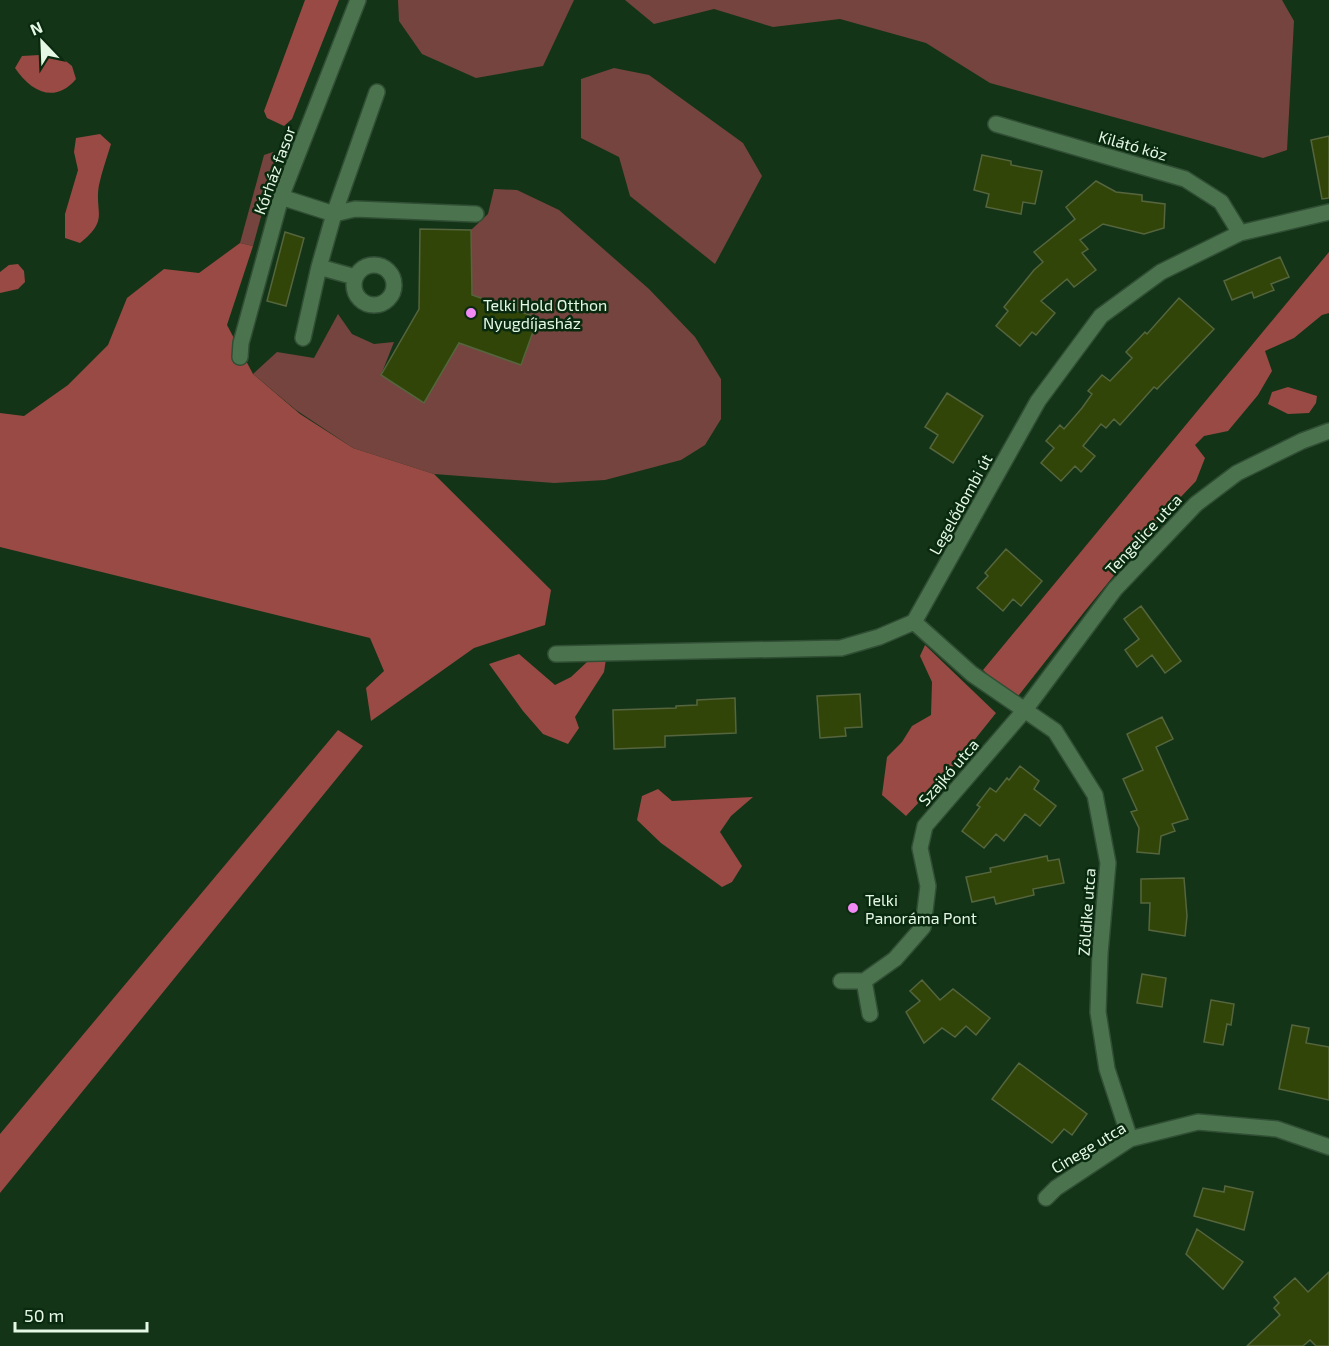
<svg xmlns="http://www.w3.org/2000/svg" width="1329" height="1346" font-family="'Exo 2',sans-serif">
	<style>
		.green { fill: #75443f }
		.forest { fill: #994a44 }
		.building { fill: #324509; stroke: #55653d; stroke-width: 1.5 }
		.lines { fill: none; stroke-linecap: round; stroke-linejoin: round }
		.minor-casing { stroke: #314f35; stroke-width: 18 }
		.minor { stroke: #4b744e; stroke-width: 15 }
		.poi-dot { fill: #f18af4; stroke: #092a0e; stroke-width: 2 }
		.labels { text-anchor: middle; dominant-baseline: central; stroke-width: 5; stroke-linejoin: round; paint-order: stroke }
		.street-label { font-size: 16px; fill: #e5f8e6; stroke: #092a0e }
		.poi-label { font-size: 16px; fill: #e5f8e6; stroke: #092a0e; text-anchor: start }
	</style>
	<rect width="100%" height="100%" fill="#143418"/>
	<path class="green" d="M398,0H574L543,66L476,78L422,54L399,21Z
		M625,0H1282L1294,21L1287,150L1263,158L990,83L926,43L840,19L773,27L714,9L654,24Z
		M614,68L649,75L743,143L762,176L715,264L630,196L619,157L581,138V79Z
		M273,152L278,155L253,246L240,243L264,155Z
		M494,189L517,190L559,210L649,289L695,337L721,379V419L705,445L681,460L605,480L554,483L434,474L353,448L296,410L253,374L277,352L314,358L338,314L352,334L374,344L394,342L381,375L423,402L459,343L522,363L538,318L472,295L471,230L488,214Z"/>
	<path class="forest" d="M305,0H339L292,119L284,126L267,118L264,111Z
		M57,54L72,66L76,79C55,104 31,92 15,68L22,56Z
		M100,134L111,144C107,157 102,171 99,185C94,213 110,219 80,243L65,238V214L78,170L74,152L76,138Z
		M240,243L253,246L227,325L253,374L300,414L353,448L434,474L551,590L545,625L474,648L371,721L366,688L384,671L370,638L0,547V413L24,416L68,385L108,345L127,298L164,269L199,273Z
		M1329,252V313L1322,315L1294,338L1265,351L1272,371L1258,395L1228,431L1204,436L1195,445L1205,458L1196,481L1159,520L1085,611L1015,700L983,670Z
		M18,264L24,271L25,282L18,289L0,293V272L9,265Z
		M1288,387L1317,396L1316,403L1309,413L1288,414L1268,404L1272,392Z
		M925,645L996,713L956,763L906,816L882,795L887,757L902,742L912,726L931,715L932,682L920,656Z
		M519,654L555,685L571,677L587,662L606,659L604,672L575,717L579,728L568,744L543,734L523,711L489,664Z
		M338,730L363,746L0,1193V1134Z
		M658,789L672,801L753,797L731,816L720,832L742,866L732,882L722,887L661,843L637,820L642,796Z"/>
	<path class="building" d="M1329,136V198L1322,199L1311,140Z
		M982,155L1011,161V165L1042,171L1035,204L1023,202L1021,214L986,207L989,194L974,190Z
		M1096,181L1116,192L1142,195V201L1165,204L1164,228L1144,234L1103,224L1080,240L1088,249L1082,253L1096,270L1074,287L1067,279L1041,301L1055,313L1036,335L1032,332L1020,346L996,326L1008,311L1004,307L1034,270L1043,262L1034,252L1075,219L1066,207Z
		M420,229L471,230L472,295L538,318L521,365L459,343L424,403L381,375L419,309Z
		M285,232L304,238L286,306L267,301Z
		M1280,257L1289,277L1271,284L1274,290L1254,298L1252,292L1232,300L1224,281Z
		M1179,298L1214,329L1157,389L1154,387L1120,425L1114,419L1106,428L1101,424L1083,446L1095,456L1081,472L1075,466L1061,481L1041,463L1054,448L1046,441L1060,425L1064,429L1082,408L1092,394L1088,391L1102,375L1110,381L1132,358L1126,352L1145,332L1147,334Z
		M947,393L983,416L953,463L930,448L938,435L925,427Z
		M1006,549L1042,581L1021,606L1013,599L1003,611L977,588L988,576L985,573Z
		M1141,606L1181,661L1165,673L1152,655L1137,667L1125,650L1139,639L1124,619Z
		M860,694L862,727L845,728L846,736L820,738L817,696Z
		M735,698L736,733L665,736V747L614,749L613,710L676,708V706L697,705V700Z
		M1162,717L1173,739L1156,747L1188,819L1172,824L1175,831L1161,836L1159,854L1137,852L1139,828L1131,812L1137,810L1123,779L1143,770L1127,734Z
		M1020,766L1039,781L1034,789L1056,806L1040,826L1025,814L1004,841L996,834L984,848L962,831L980,807L977,805L990,788L996,792L1007,778L1009,780Z
		M1047,856L1048,861L1059,859L1064,883L1033,889L1034,895L996,904L994,897L972,902L966,877L991,872L990,868Z
		M1184,878L1187,916L1185,936L1149,930L1150,903H1141V879Z
		M1142,974L1166,978L1162,1007L1137,1003Z
		M922,980L940,1000L953,989L990,1018L976,1035L966,1026L955,1037L942,1028L924,1043L906,1012L920,1001L910,991Z
		M1211,1000L1234,1004L1231,1025L1227,1024L1223,1045L1204,1042Z
		M1292,1025L1309,1028L1306,1043L1329,1047V1100L1279,1089Z
		M1019,1063L1087,1114L1072,1135L1064,1129L1052,1143L992,1099Z
		M1225,1186L1253,1192L1244,1230L1194,1216L1203,1188L1224,1192Z
		M1197,1229L1243,1262L1223,1289L1186,1254Z
		M1329,1272V1346H1316L1310,1340L1303,1346H1247L1280,1315L1274,1308L1279,1303L1274,1297L1295,1278L1308,1292Z"/>
	<g class="lines">
		<g class="minor-casing">
			<path id="minor" d="M996,124L1185,179L1221,202L1240,233
				M281,197L334,214L355,209L476,214
				M354 285a20 20 0 1 1 40 0a20 20 0 1 1-40 0Z
				M319,267L355,277
				M303,338L319,267L334,214L377,92
				M240,357L241,343L281,197L358,0
				M914,622L972,674L1055,731L1095,795L1108,863L1100,953L1098,1012L1107,1069L1130,1139
				M556,654L841,648L879,637L914,622L1038,401L1101,316L1161,272L1240,233L1329,212
				M841,981H864L895,959L923,927L928,886L920,848L925,826L1024,711L1115,589L1196,504L1237,473L1302,441L1329,431
				M864,981L870,1014
				M1046,1198L1056,1188L1130,1139L1198,1122L1277,1129L1329,1147"/>
		</g>
		<use href="#minor" class="minor"/>
	</g>
	<g class="poi-dot">
		<circle cx="471" cy="313" r="6"/>
		<circle cx="853" cy="908" r="6"/>
	</g>
	<g class="labels">
		<g class="street-label">
			<text transform="translate(1133 145) rotate(16)">Kilátó köz</text>
			<text transform="translate(274 170) rotate(-70)">Kórház fasor</text>
			<text transform="translate(960 504) rotate(-61)">Legelődombi út</text>
			<text transform="translate(1143 534) rotate(-47)">Tengelice utca</text>
			<text transform="translate(948 772) rotate(-49)">Szajkó utca</text>
			<text transform="translate(1086 912) rotate(-86)">Zöldike utca</text>
			<text transform="translate(1088 1147) rotate(-31)">Cinege utca</text>
		</g>
		<g class="poi-label">
			<text x="483" y="304">Telki Hold Otthon<tspan x="483" dy="18">Nyugdíjasház</tspan></text>
			<text x="865" y="899">Telki<tspan x="865" dy="18">Panoráma Pont</tspan></text>
		</g>
	</g>
	<g transform="translate(42 42) rotate(337)" stroke="#092a0e" stroke-width="4.5" paint-order="stroke">
	<path d="M0-4.5L10 22L0 15L-10 22Z" fill="#e5f8e6"/>
	<text y="-9" font-size="16" font-weight="bold" text-anchor="middle" fill="#e5f8e6">N</text>
	</g>
	<path d="M15 1322v9h132v-9" fill="none" stroke="#e5f8e6" stroke-width="3"/>
	<text x="24" y="1322" font-size="18" fill="#e5f8e6" stroke="#092a0e" stroke-width="4.5" paint-order="stroke">50 m</text>
</svg>
